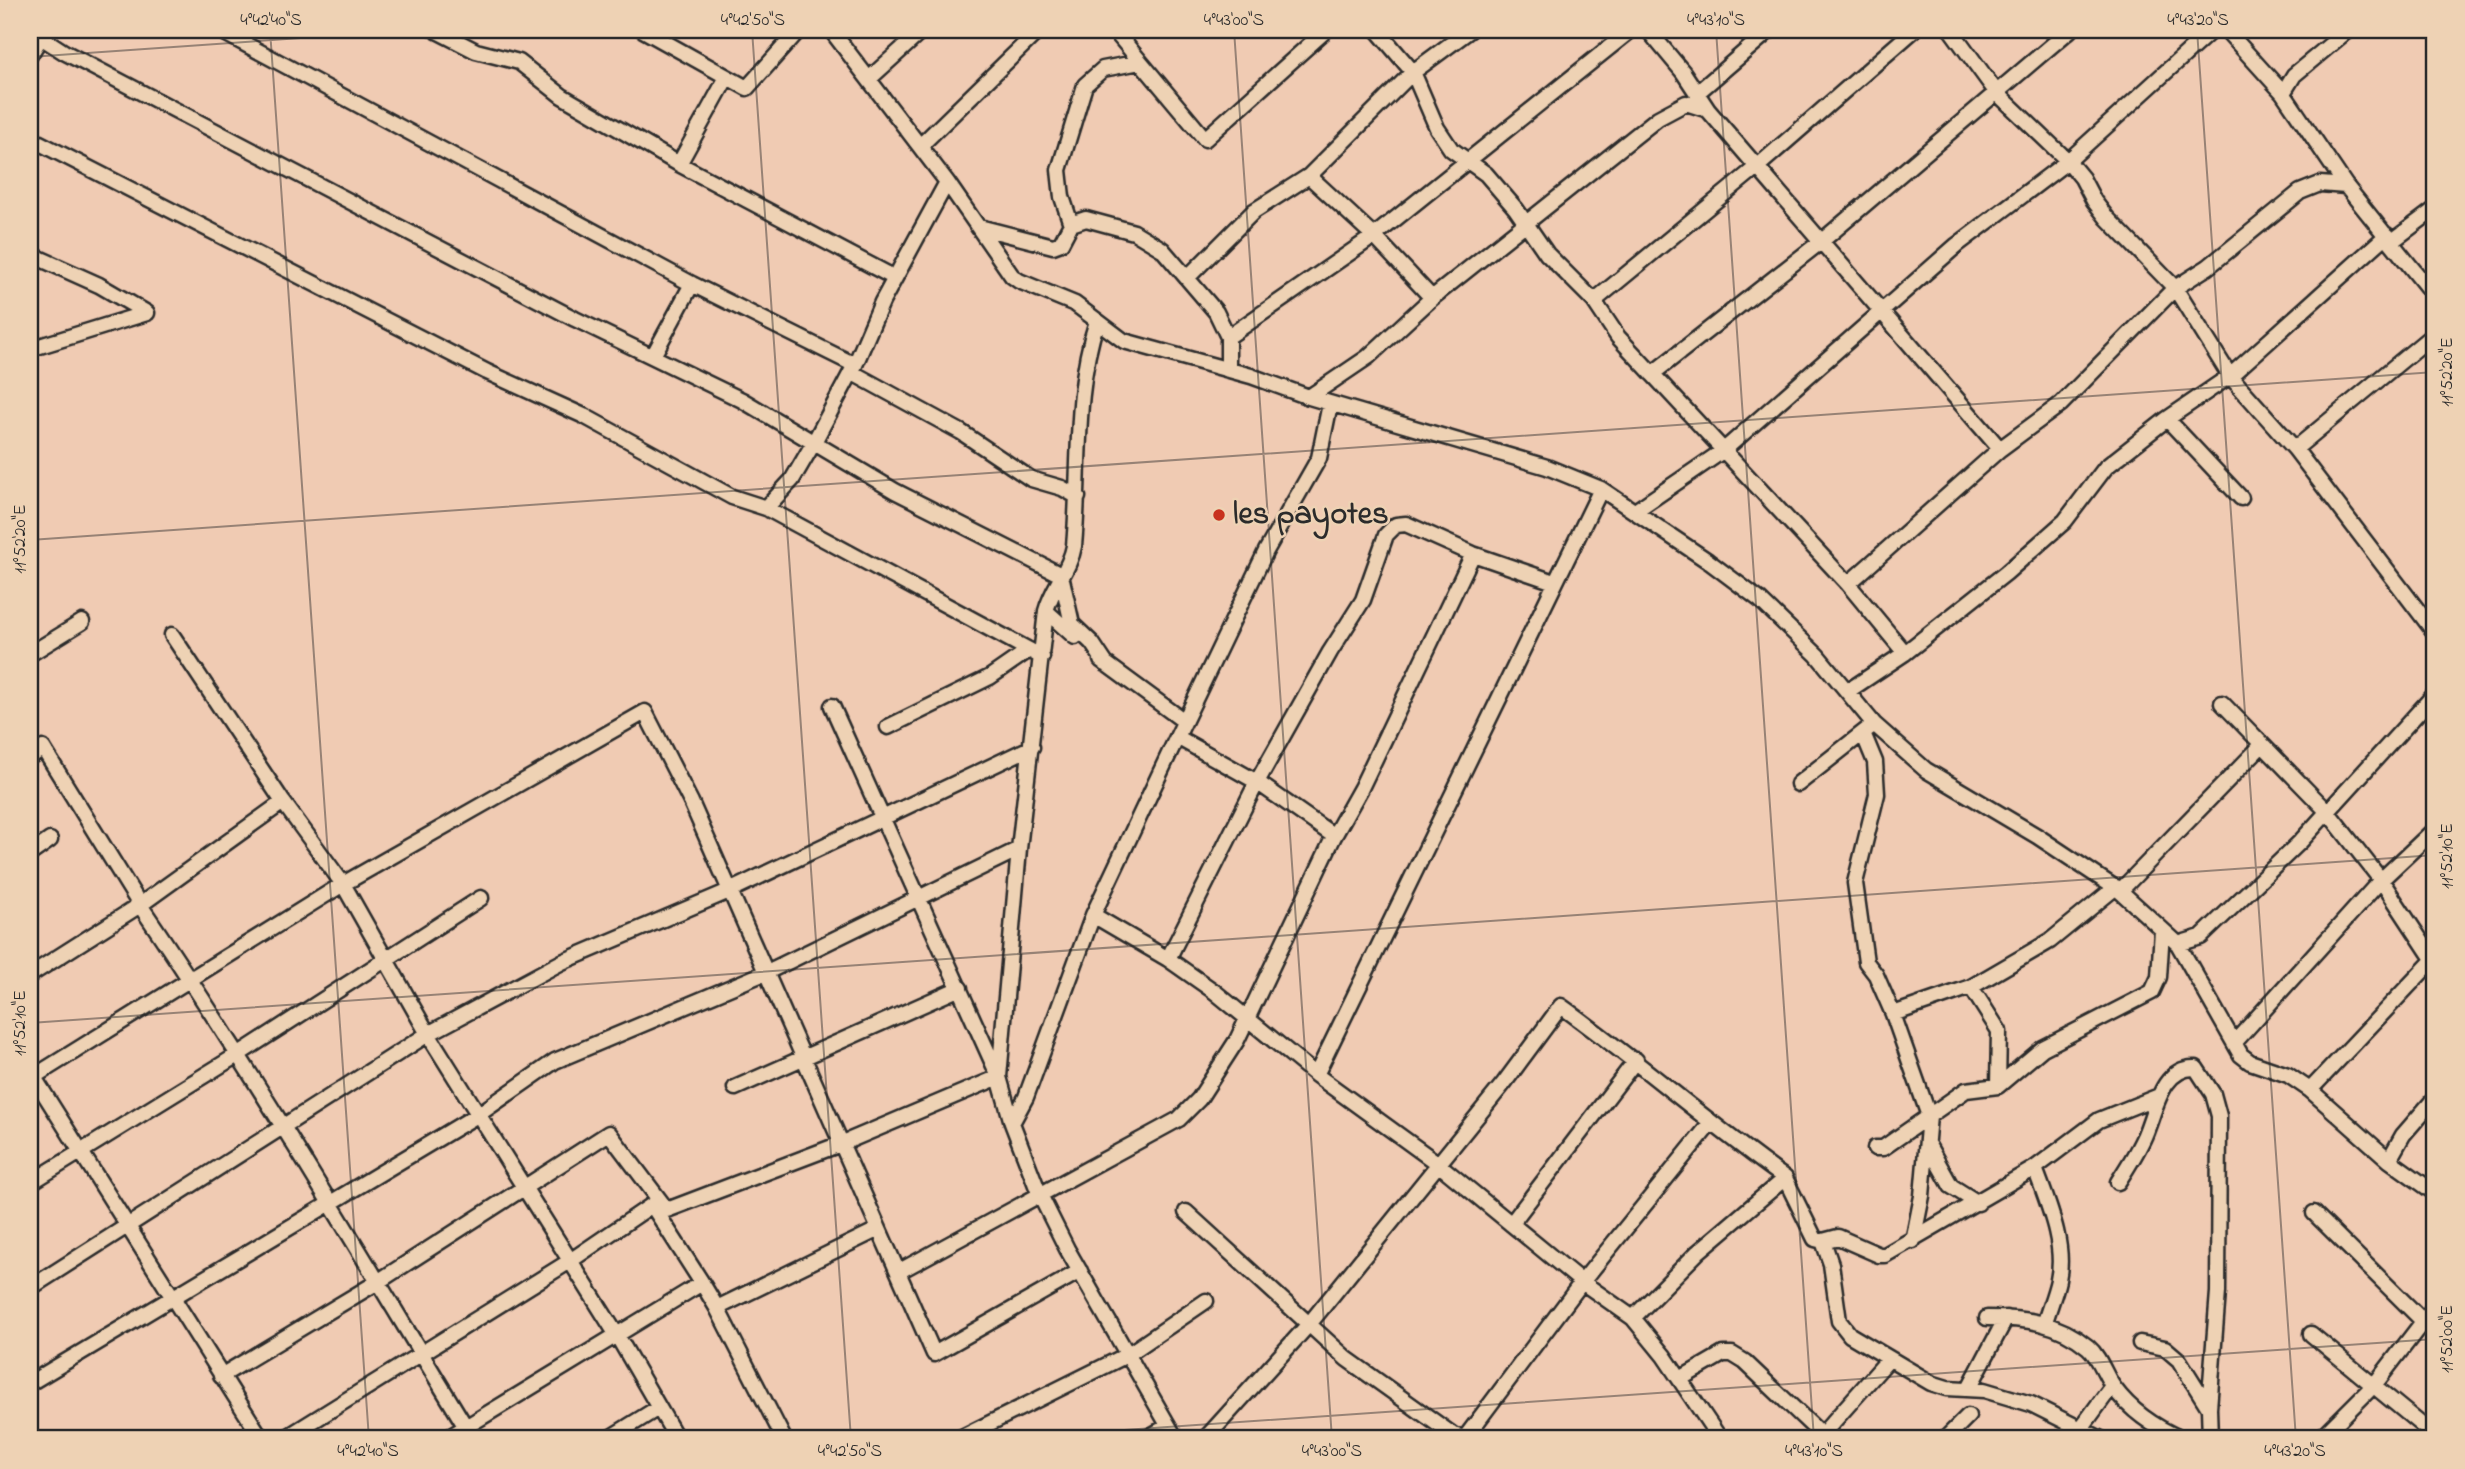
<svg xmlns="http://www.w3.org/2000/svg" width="2465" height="1469" font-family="'Indie Flower',sans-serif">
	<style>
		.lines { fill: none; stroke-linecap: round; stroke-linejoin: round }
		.minor-casing { stroke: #2b2b2b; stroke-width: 19 }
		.minor { stroke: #eed2b4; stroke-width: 14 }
		.ticks { fill: none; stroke: #2b2b2b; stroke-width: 2; stroke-opacity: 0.45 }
		.poi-dot { fill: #c8321e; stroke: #eed2b4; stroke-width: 2.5 }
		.labels { text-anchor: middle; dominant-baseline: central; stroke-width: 5; stroke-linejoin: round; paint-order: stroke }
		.poi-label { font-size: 32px; font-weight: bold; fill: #2b2b2b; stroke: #eed2b4; text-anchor: start }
		.neatline { fill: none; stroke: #2b2b2b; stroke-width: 2.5 }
		.ticks-label { font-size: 18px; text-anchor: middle; fill: #2b2b2b }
	</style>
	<rect width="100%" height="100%" fill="#f0cbb3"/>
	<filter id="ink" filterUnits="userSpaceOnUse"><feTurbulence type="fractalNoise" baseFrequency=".0143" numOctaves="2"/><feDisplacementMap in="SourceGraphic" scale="14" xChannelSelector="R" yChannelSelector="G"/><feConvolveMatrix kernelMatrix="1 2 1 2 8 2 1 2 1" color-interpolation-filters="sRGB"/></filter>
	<g filter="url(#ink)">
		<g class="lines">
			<g class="minor-casing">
				<path id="minor" d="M30,30L64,52L575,319L742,400L895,491L1061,575L1072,624L1092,643L1106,664
					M219,30L692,284L855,365
					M435,30L476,51L519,62L562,96L679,164L895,278
					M643,30L747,88L799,30
					M831,30L947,182L1012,276L1019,281L1075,304L1124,341L1251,376L1309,397L1547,467L1601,489L1708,561L1760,600L1817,655L1874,724L1926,770L2037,836L2120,891L2178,944L2241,1055L2250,1062L2288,1075L2310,1090L2389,1160L2435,1193
					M1114,30L1205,139L1326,30
					M1377,30L1413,72L1437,128L1451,149L1486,174L1516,209L1547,254L1594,301L1618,337L1848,584L1905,653
					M1648,30L1683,72L1708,110L2000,449
					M1951,30L1997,93L2068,161L2082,178L2094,201L2107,218L2175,288L2230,376L2295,449L2435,633
					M2226,30L2283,93L2346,186L2435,297
					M30,55L41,37
					M869,79L923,30
					M1697,93L1770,30
					M2283,93L2294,75L2348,30
					M30,138L487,372L584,416L732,497L766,508L1042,657
					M920,146L1039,30
					M679,164L727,77
					M1309,176L1374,236L1432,298
					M1071,224L1062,197L1059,170L1085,85L1103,69L1140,62
					M979,227L1053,246L1061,243L1071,224L1086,219L1134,232L1162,249L1216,312L1228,337V370
					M2391,242L2435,209
					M30,254L99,285L147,313
					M1188,277L1254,211L1309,176L1413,72L1470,30
					M1594,301L1758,166L1914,30
					M1228,337L1374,236L1631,30
					M30,349L147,313
					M653,356L692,284
					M851,372L961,432L1031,479L1062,488L1078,497
					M1652,374L1823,240L2070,30
					M1309,397L1368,357L1432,298L1658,118L1686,103L1708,110
					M1330,404L1319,458L1266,551L1177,737L1257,782L1330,652L1363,600L1386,535L1396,525L1406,524L1473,554L1554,582
					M2167,419L2241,498
					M2295,449L2435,333
					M766,508L792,480L813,444L855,365L882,302L947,182
					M1635,511L1724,450L1957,245L2068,161L2212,30
					M1848,584L2000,449L2061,404L2175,288L2208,267L2300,192L2320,184L2346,186
					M1046,611L1075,637
					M172,635L283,802L343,884L428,1034L618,1337L677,1439
					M30,654L82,622
					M1101,660L1184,721
					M1848,691L1905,653L2006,573L2065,521L2106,467L2167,419L2230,376L2387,235
					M2222,703L2327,811L2381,880L2435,962
					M888,727L990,677L1029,650
					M1863,733L1875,762L1877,794L1855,883L1866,962L1876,975L1893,1014
					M30,757L43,748L140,905L30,975
					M1798,784L1869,728
					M283,802L140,905C258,1079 364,1260 473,1439
					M30,854L50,840
					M2120,891L2262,745
					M1093,915L1168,959L1215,992L1316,1075L1437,1163L1582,1282L1633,1318L1664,1356L1720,1439
					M2178,944L2201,937L2300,842L2435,694
					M1168,959L1257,782L1334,836L1361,788L1473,554
					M1971,987L1999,1031L1998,1086
					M2235,1042L2381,880L2435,829
					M30,1071L262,1439
					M1316,1075L1601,489
					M30,1079L343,884L645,712L691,802L934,1354L1080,1271
					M735,1088L960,988
					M2310,1090L2435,958
					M1012,1123L999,1077L1019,849L1046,611C1052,587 1070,570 1074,546C1081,471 1073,393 1097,321
					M1928,1145L1951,1186L1978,1203
					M1875,1148H1883L1966,1090L1998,1086L2043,1048L2152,992L2159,977L2162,930
					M2389,1160L2403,1135L2435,1098
					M2035,1168C2047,1202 2066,1243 2058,1280C2055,1294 2049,1308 2045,1322
					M2118,1182C2127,1168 2136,1154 2143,1139C2155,1115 2160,1066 2196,1068L2213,1094L2219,1116L2218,1292L2209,1408
					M30,1183L239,1054L481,898
					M652,1205L702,1283
					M1186,1212L1347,1359L1453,1435L1465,1438L1582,1282L1710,1124
					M2314,1213L2435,1333
					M1511,1224L1636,1060
					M1823,1241L1838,1237L1879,1255H1885L2035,1168L2099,1120L2159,1096
					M1913,1241L1922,1196L1929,1116L1893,1014L1971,987L2050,941L2116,887
					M898,1272L1179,1119L1199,1099L1237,1040L1334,836
					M30,1288L428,1034L562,962L729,891L1032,747
					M717,1308L784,1439
					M1633,1318L1698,1252L1785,1178L1815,1239L1823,1241L1831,1264L1839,1321L1850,1335L1931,1383L1947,1388L1984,1390L2031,1404L2101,1439
					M1987,1318C2024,1318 2058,1322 2088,1347C2100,1357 2105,1376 2114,1388C2131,1411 2156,1428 2182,1439
					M2311,1334L2435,1436
					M2140,1343L2165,1348L2179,1360L2209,1408L2210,1439
					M221,1376L376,1283L609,1133L667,1210
					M1680,1379L1723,1354H1732L1745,1362L1826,1439
					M30,1383L479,1114L555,1061L767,972L1019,849
					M1969,1388L2006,1318
					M2082,1427L2112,1386
					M284,1439L570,1261L652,1205L667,1210L843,1143L999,1077L832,706
					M446,1439L702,1283L717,1308L879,1229
					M608,1439L658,1408
					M958,1439L1127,1355L1206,1301
					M1145,1439L1168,1426
					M1176,1439L1067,1249L1039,1193L1012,1123L1026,1097L1093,915L1177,737
					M1205,1439L1310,1323L1504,1083L1561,1006C1638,1061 1708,1123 1785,1178
					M1818,1439L1889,1359
					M1945,1439L1968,1416
					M2320,1439L2375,1384L2435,1306"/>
			</g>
			<use href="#minor" class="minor"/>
		</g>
	</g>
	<path class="ticks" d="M270,30L369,1439M752,30L851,1439M1234,30L1332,1439M1716,30L1814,1439M2197,30L2296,1439M30,57L416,30M30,540L2435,372M30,1023L2435,855M996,1439L2435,1339"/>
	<circle class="poi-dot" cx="1219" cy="515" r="7"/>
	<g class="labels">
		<g class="poi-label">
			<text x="1233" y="515">les payotes</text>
		</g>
	</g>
	<rect width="2465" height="1469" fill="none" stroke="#eed2b4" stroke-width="77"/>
	<rect x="38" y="38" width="2388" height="1392" class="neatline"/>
	<g class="ticks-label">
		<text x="271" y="25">4°42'40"S</text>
		<text x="753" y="25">4°42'50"S</text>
		<text x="1234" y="25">4°43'00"S</text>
		<text x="1716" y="25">4°43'10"S</text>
		<text x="2198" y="25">4°43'20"S</text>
		<text transform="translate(2446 372) rotate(-90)" y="6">11°52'20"E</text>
		<text transform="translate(19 539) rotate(-90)" y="6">11°52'20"E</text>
		<text transform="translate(2446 856) rotate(-90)" y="6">11°52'10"E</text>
		<text transform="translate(19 1023) rotate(-90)" y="6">11°52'10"E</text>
		<text transform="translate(2446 1339) rotate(-90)" y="6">11°52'00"E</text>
		<text x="368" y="1456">4°42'40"S</text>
		<text x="850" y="1456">4°42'50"S</text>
		<text x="1332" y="1456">4°43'00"S</text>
		<text x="1814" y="1456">4°43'10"S</text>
		<text x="2295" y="1456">4°43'20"S</text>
	</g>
</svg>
